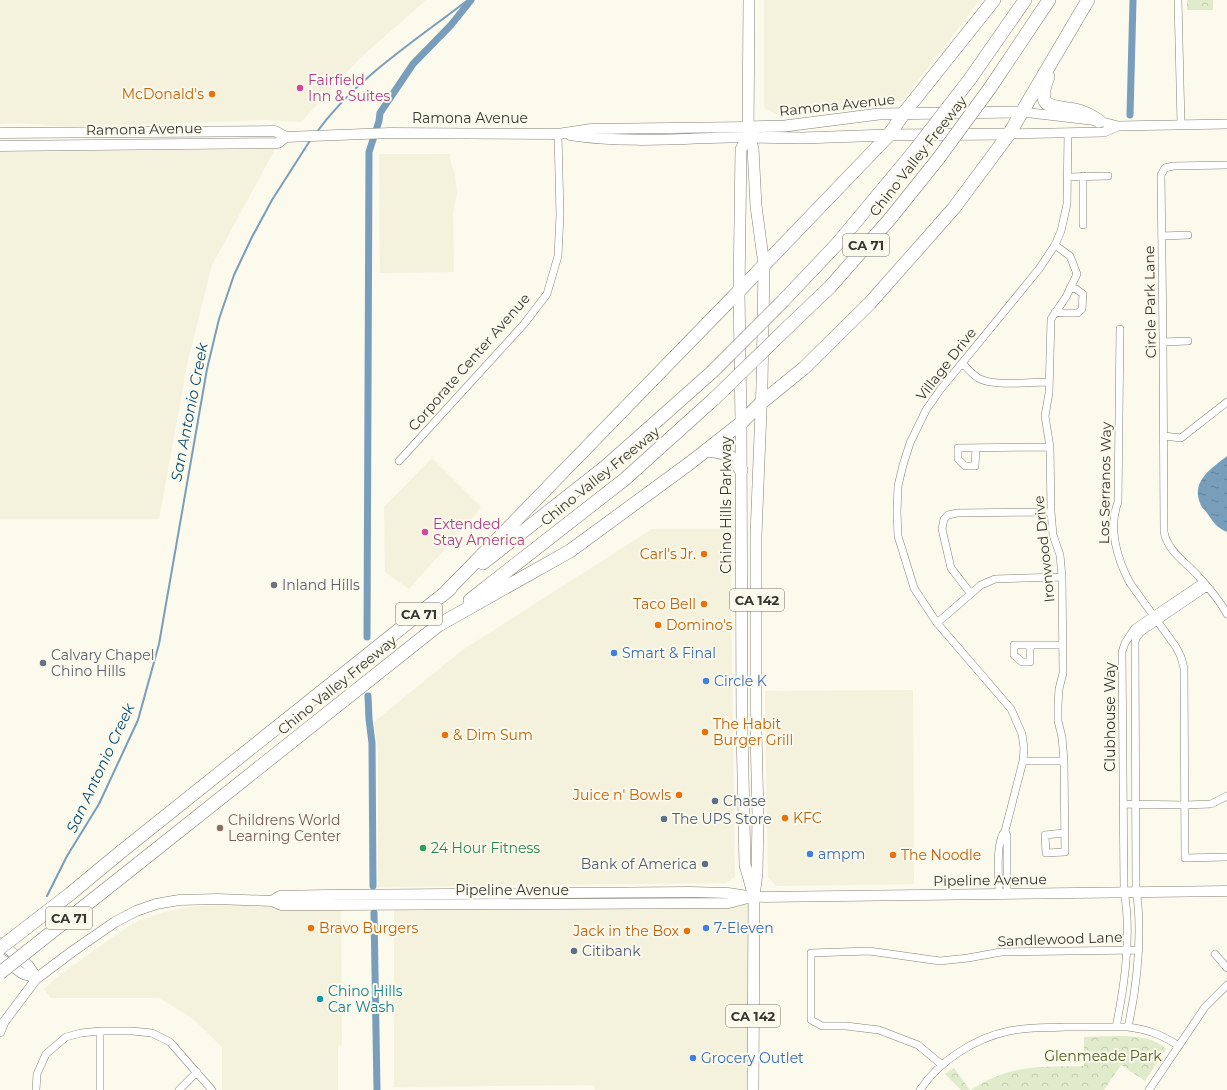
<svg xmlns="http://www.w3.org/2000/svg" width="1227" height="1090" font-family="Montserrat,sans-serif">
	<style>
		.built { fill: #f4f1dc }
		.forest { fill: url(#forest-crowns) }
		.water { fill: url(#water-ripples) }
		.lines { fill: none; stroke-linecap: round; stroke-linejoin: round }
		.stream { stroke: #789ebc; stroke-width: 2 }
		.canal { stroke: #789ebc; stroke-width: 7 }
		.minor-casing { stroke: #848277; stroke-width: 8 }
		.tertiary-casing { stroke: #848277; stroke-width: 10 }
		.secondary-casing { stroke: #848277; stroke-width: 11 }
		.primary-casing { stroke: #848277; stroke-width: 12 }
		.motorway-casing { stroke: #848277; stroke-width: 14 }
		.minor { stroke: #fff; stroke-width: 7 }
		.tertiary { stroke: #fff; stroke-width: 9 }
		.secondary { stroke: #fff; stroke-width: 10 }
		.primary { stroke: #fff; stroke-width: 11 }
		.motorway { stroke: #fff; stroke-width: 13 }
		.motorway-bridge-casing { stroke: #848277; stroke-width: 14; stroke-linecap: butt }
		.motorway-bridge { stroke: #fff; stroke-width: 13 }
		.hotel-dot { fill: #d1479c; stroke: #fcf9ed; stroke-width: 1.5 }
		.food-dot { fill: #e8710a; stroke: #fcf9ed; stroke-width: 1.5 }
		.worship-dot { fill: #6b7280; stroke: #fcf9ed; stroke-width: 1.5 }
		.shop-dot { fill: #3f7fe0; stroke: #fcf9ed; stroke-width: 1.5 }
		.service-dot { fill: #5c6f8a; stroke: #fcf9ed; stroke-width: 1.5 }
		.education-dot { fill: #8d6e63; stroke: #fcf9ed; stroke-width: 1.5 }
		.leisure-dot { fill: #2e9e5b; stroke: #fcf9ed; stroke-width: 1.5 }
		.culture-dot { fill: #0f9aa8; stroke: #fcf9ed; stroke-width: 1.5 }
		.labels { text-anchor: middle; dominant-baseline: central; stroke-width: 4; stroke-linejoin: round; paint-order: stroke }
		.shield { fill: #fcf9ed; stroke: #72716a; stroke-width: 1 }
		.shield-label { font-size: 13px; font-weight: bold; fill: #373732 }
		.hotel-label { font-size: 14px; fill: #b23c85; stroke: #fcf9ed; text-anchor: start }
		.food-label { font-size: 14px; fill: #c56008; stroke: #fcf9ed; text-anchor: start }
		.street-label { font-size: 14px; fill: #373732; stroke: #fcf9ed }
		.worship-label { font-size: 14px; fill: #5b616d; stroke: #fcf9ed; text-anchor: start }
		.shop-label { font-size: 14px; fill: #366cbe; stroke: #fcf9ed; text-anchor: start }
		.service-label { font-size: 14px; fill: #4e5e75; stroke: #fcf9ed; text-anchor: start }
		.education-label { font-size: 14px; fill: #785e54; stroke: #fcf9ed; text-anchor: start }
		.leisure-label { font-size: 14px; fill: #27864d; stroke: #fcf9ed; text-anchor: start }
		.culture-label { font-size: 14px; fill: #0d838f; stroke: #fcf9ed; text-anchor: start }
		.park-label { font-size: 14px; fill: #4d6020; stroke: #fcf9ed }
		.water-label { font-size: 15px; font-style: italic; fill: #054b73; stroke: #fcf9ed }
	</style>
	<defs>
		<pattern id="forest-crowns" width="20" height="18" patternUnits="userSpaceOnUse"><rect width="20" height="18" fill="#dfebca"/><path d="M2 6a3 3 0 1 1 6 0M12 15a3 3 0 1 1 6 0" fill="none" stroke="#c0caae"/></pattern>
		<pattern id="water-ripples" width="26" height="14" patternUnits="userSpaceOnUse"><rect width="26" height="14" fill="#789ebc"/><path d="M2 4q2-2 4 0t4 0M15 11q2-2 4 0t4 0" fill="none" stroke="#638299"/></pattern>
	</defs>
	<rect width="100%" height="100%" fill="#fcf9ed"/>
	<path class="built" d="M0,0H426L360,58L301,122L262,120L69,127L21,123L0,124Z
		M764,0H980L902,101L778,115L764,108Z
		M275,149L212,265L188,360L159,519H0V152Z
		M379,154H450L451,163L455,174L457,193L453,212L454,272L380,273Z
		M432,458L481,507L475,515L409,589L385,572L384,507Z
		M652,529H730L735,877L725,883L378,887V753L374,722L461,651Z
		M913,690L914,884L776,886L768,877L765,691Z
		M750,900L748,1090H595L594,1085L394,1087V902Z
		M341,902L342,1045L338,1046V1090H222V1047L191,1017L159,998H51L44,989L55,979L117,934L137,921L168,911L198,906Z"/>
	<path class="forest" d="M1187,0H1213V10H1187Z
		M1084,1037C1107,1037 1148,1031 1166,1049L1145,1081L1121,1065L1104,1090H971C1009,1064 1041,1067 1084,1066Z
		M954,1068L970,1090H961L945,1074Z"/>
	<path class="water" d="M1227,456V532C1216,527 1214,523 1207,513C1205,510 1201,507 1200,503C1191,481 1212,468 1227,456Z"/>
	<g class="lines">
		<path class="stream" d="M316,133C356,78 415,41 468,0
			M47,896L67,856L99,804L138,720L159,644L207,369L219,319L234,275L252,237L272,200L311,139"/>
		<path class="canal" d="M1130,115L1133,0
			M367,637L369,152L379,121L380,113L413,64L451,25L471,0
			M368,696L369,719L372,743L373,886
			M374,913L377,1090"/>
		<g class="minor-casing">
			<path id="minor" d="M1178,0L1181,124
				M1227,165L1173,166L1165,168L1161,175L1163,342L1164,532C1168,552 1186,562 1199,577C1209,588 1220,601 1227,614
				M1068,177L1108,176
				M1083,225V176
				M1162,236L1188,235
				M1055,245L1070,256L1077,274L1066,297L1051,319L1049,393L1045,416L1050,447L1051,512L1053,535L1060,555L1062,577L1063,673L1059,689L1058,705V721L1062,737L1064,761L1065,852L1046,853L1045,835L1064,833
				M1055,312L1064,313H1078L1082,309L1083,294L1076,289L1070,288
				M1120,329L1118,502C1108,528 1117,559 1130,583L1176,647L1181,657L1184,668L1185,858L1227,857
				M1163,342L1188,341
				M962,363C967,368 972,374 978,378C994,387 1030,382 1049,382
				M1164,436L1181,438L1227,402
				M976,448L975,466H965L958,459V448L1050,447
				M399,461L524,324L547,294L558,256L560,215L558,134
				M971,594L951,568L942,529L944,519L948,515L957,513L1051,512
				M937,623L981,585L995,579L1062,577
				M1030,645V662H1022L1014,655V645H1063
				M1023,761H1064
				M1123,804L1186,805L1211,804L1227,796
				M1005,831L1007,835V894
				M999,894C999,878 995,842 1005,831L1023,761L1024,748L1022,734L1011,709L937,623L914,588L898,536L897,512L898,486L903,465L910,443L926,410L940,390L1039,269L1055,245L1061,231L1067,204L1068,133
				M1215,954L1227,968
				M1116,1027C1125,984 1132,935 1124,891L1122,652L1125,643L1135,628L1203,582
				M1128,1027C1135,995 1139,965 1139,931C1139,918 1139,905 1136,891L1135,642L1136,638L1141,632L1207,587
				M100,1031V1090
				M942,1065L918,1045L879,1030L846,1026H822L811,1020V953L869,951L940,961L968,958L1001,952L1139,950
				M36,1090L37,1074L46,1054L66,1037L81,1033L100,1031H132L152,1033L170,1042L212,1090
				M179,1090L197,1072
				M920,1090C939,1061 975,1038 1009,1031C1027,1027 1046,1028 1064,1027C1085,1027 1107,1027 1128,1027C1150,1030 1160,1034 1179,1046
				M1149,1090L1205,1007L1227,985"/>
		</g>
		<g class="tertiary-casing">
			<path id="tertiary" d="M1022,112L1099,121L1118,126
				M1009,134L1104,132L1118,126L1227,124
				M0,1032L4,1022L37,978"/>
		</g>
		<g class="secondary-casing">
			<path id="secondary" d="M0,133L275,131L286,137L390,133L558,134L591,129L748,127
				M570,135C627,144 690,138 748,137
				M0,146L278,143L286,137
				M272,901L280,896L327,895L689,892L728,893L754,897L1227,891
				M0,943L28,965L37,978
				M0,958L23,974L37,978
				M37,978L73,951L115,922L136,911L156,904L179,900L218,899L272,901L281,905H337L729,903L748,898"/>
		</g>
		<g class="primary-casing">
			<path id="primary" d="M749,0L748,137L753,148L756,206L764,265L762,385L756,535V732L758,816L757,873L754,897L753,1090
				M748,127L785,126L879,114L1022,112
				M748,137L741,149L739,291L741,423L742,728L745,865L753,893
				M748,137L802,138L889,135L1009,134"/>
		</g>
		<g class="motorway-casing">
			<path id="motorway" d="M1048,77C1034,112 1055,105 1079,111C1086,113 1093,117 1099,121
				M970,79L1025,0
				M990,88L1049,0
				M783,301L838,243L912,154
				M789,326L830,287L889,220L938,159
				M705,451C722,449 732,455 741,470
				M483,563L605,467L712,372
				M444,594L739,291L889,135L904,113L994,0
				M470,600L625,479L715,398
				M435,627L570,551L690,463L741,423L761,403L804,368L870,303L954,208L1009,134L1088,0
				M122,851L450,589
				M139,863L441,623"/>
		</g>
		<use href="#minor" class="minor"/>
		<use href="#tertiary" class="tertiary"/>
		<use href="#secondary" class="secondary"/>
		<use href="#primary" class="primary"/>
		<use href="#motorway" class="motorway"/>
		<g class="motorway-bridge-casing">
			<path id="motorway-bridge" d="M912,154L970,79
				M938,159L990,88
				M712,372L783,301
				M715,398L789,326
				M0,948L70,894L122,851
				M0,973L139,863"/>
		</g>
		<use href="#motorway-bridge" class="motorway-bridge"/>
	</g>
	<g class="hotel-dot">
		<circle cx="300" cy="88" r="4"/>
		<circle cx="425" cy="532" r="4"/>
	</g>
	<g class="food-dot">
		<circle cx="212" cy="94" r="4"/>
		<circle cx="704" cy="554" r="4"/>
		<circle cx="704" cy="604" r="4"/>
		<circle cx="658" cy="625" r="4"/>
		<circle cx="705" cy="732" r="4"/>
		<circle cx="445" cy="735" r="4"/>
		<circle cx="679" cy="795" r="4"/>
		<circle cx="785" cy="818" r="4"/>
		<circle cx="893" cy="855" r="4"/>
		<circle cx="311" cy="928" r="4"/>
		<circle cx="687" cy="931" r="4"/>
	</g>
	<g class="worship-dot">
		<circle cx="274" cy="585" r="4"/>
		<circle cx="43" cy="663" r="4"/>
	</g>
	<g class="shop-dot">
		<circle cx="614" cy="653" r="4"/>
		<circle cx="706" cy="681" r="4"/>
		<circle cx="810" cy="854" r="4"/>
		<circle cx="706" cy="928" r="4"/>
		<circle cx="693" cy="1058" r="4"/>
	</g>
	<g class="service-dot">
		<circle cx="715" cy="801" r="4"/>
		<circle cx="664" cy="819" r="4"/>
		<circle cx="705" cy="864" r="4"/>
		<circle cx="574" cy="951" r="4"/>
	</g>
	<circle class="education-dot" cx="220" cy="828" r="4"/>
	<circle class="leisure-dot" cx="423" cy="848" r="4"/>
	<circle class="culture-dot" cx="320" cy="999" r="4"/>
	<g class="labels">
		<g class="shield">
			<rect x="843" y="234" width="46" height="22" rx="3"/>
			<rect x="730" y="589" width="54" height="22" rx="3"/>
			<rect x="396" y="603" width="46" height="22" rx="3"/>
			<rect x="46" y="907" width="46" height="22" rx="3"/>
			<rect x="726" y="1005" width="54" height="22" rx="3"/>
		</g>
		<g class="shield-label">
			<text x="866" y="245">CA 71</text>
			<text x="757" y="600">CA 142</text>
			<text x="419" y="614">CA 71</text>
			<text x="69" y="918">CA 71</text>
			<text x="753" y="1016">CA 142</text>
		</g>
		<g class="hotel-label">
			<text x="308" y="80">Fairfield<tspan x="308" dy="16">Inn &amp; Suites</tspan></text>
			<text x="433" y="524">Extended<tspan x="433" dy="16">Stay America</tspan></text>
		</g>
		<g class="food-label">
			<text x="204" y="94" text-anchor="end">McDonald's</text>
			<text x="696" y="554" text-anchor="end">Carl's Jr.</text>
			<text x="696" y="604" text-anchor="end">Taco Bell</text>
			<text x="666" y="625">Domino's</text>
			<text x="713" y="724">The Habit<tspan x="713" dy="16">Burger Grill</tspan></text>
			<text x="453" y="735">&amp; Dim Sum</text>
			<text x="671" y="795" text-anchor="end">Juice n' Bowls</text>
			<text x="793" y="818">KFC</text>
			<text x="901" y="855">The Noodle</text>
			<text x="319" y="928">Bravo Burgers</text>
			<text x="679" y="931" text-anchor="end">Jack in the Box</text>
		</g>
		<g class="street-label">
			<text transform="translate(837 105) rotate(-6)">Ramona Avenue</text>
			<text x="470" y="118">Ramona Avenue</text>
			<text transform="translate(144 129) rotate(-1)">Ramona Avenue</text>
			<text transform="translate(918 156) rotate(-52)">Chino Valley Freeway</text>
			<text transform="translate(1150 302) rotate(-91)">Circle Park Lane</text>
			<text transform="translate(469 362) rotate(-49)">Corporate Center Avenue</text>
			<text transform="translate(946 364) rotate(-52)">Village Drive</text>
			<text transform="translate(600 476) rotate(-39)">Chino Valley Freeway</text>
			<text transform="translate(1105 483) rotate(-89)">Los Serranos Way</text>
			<text transform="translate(726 505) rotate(-90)">Chino Hills Parkway</text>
			<text transform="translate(1044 549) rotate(-96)">Ironwood Drive</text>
			<text transform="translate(337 685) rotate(-39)">Chino Valley Freeway</text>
			<text transform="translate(1110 717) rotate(-90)">Clubhouse Way</text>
			<text transform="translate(990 880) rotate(-1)">Pipeline Avenue</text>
			<text x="512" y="890">Pipeline Avenue</text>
			<text transform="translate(1060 939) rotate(-2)">Sandlewood Lane</text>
		</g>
		<g class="worship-label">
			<text x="282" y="585">Inland Hills</text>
			<text x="51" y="655">Calvary Chapel<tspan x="51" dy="16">Chino Hills</tspan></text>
		</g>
		<g class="shop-label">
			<text x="622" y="653">Smart &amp; Final</text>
			<text x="714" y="681">Circle K</text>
			<text x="818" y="854">ampm</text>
			<text x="714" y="928">7-Eleven</text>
			<text x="701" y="1058">Grocery Outlet</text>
		</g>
		<g class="service-label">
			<text x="723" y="801">Chase</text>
			<text x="672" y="819">The UPS Store</text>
			<text x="697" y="864" text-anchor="end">Bank of America</text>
			<text x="582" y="951">Citibank</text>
		</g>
		<g class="education-label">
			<text x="228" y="820">Childrens World<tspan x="228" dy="16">Learning Center</tspan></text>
		</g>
		<g class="leisure-label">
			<text x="431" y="848">24 Hour Fitness</text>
		</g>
		<g class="culture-label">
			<text x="328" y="991">Chino Hills<tspan x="328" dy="16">Car Wash</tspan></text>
		</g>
		<g class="park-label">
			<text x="1103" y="1056">Glenmeade Park</text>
		</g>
		<g class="water-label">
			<text transform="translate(189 412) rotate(-79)">San Antonio Creek</text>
			<text transform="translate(100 768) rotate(-65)">San Antonio Creek</text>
		</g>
	</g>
</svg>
